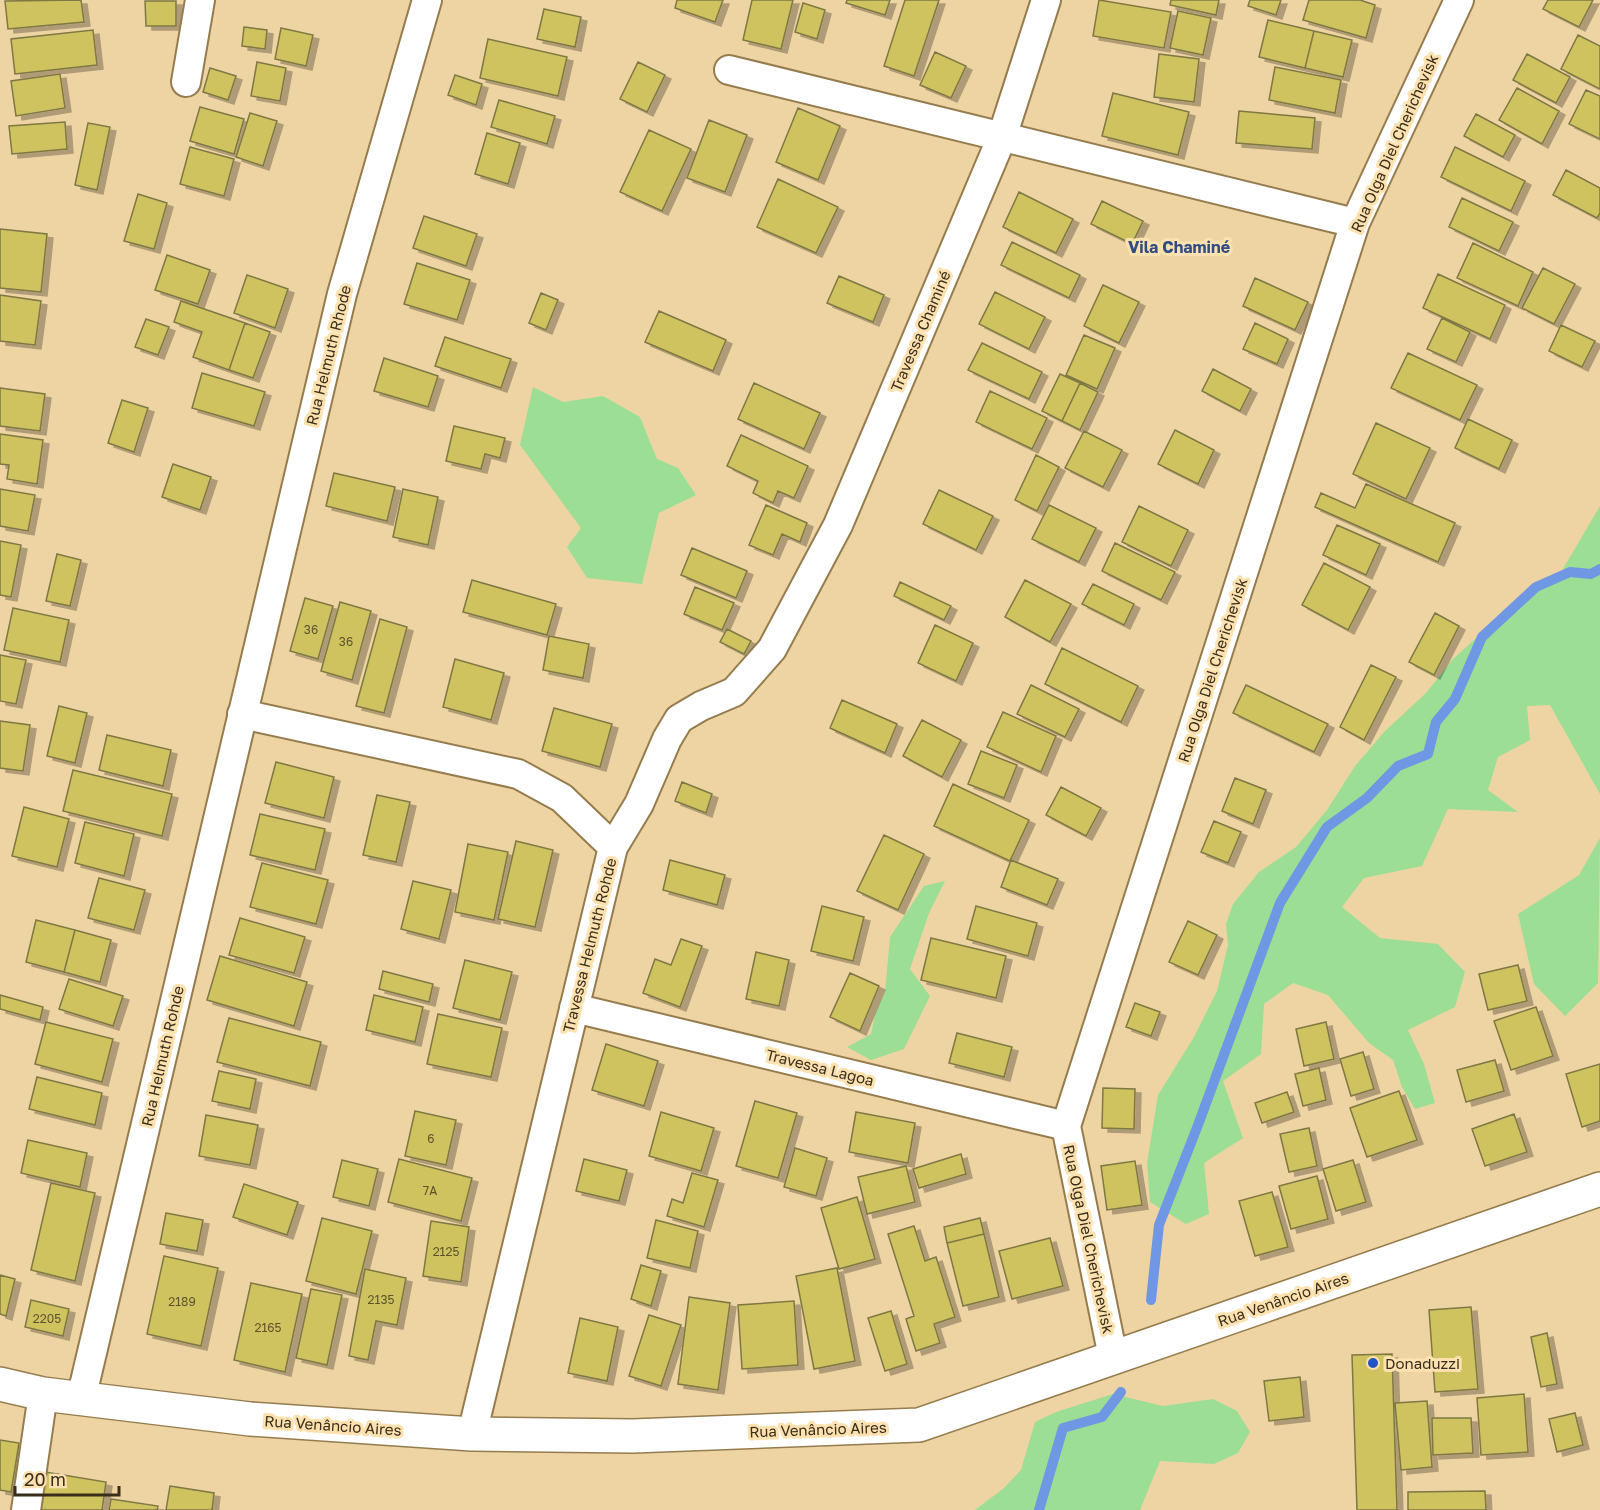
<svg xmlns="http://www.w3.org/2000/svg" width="1600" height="1510" font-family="'Golos Text',sans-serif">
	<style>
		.green { fill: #9cde95 }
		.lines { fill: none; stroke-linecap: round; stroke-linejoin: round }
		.stream { stroke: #6f97e4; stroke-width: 10 }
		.building { fill: #cfc35e; stroke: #7e7845; stroke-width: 1.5; filter: url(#shadow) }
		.minor-casing { stroke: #957c4e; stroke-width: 32 }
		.tertiary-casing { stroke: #957c4e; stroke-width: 36 }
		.minor { stroke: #fff; stroke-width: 28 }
		.tertiary { stroke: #fff; stroke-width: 33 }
		.poi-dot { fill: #2055c2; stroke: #fde1af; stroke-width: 2 }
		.labels { text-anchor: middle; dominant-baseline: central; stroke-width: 6; stroke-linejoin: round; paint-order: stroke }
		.number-label { font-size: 12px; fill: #5e532c }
		.street-label { font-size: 15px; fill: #392e1b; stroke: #fde1af }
		.poi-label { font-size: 15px; fill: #392e1b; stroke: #fde1af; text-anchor: start }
		.neighbourhood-label { font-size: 16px; font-weight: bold; fill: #2f4c84; stroke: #fde1af }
	</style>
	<defs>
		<filter id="shadow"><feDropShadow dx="6" dy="4" stdDeviation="0" flood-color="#0004"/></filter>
	</defs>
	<rect width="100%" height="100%" fill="#efd4a3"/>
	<path class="green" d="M533,387L563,402L603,396L640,417L657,459L678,468L696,495L659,513L642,584L587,578L567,547L581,528L520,445Z
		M1600,506V794L1550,705L1527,706L1530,740L1498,757L1488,790L1518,812L1448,809L1422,866L1364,878L1342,907L1380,938L1438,944L1465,972L1455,1007L1408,1030L1424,1064L1435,1103L1415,1109L1402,1087L1393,1060L1369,1043L1328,995L1293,983L1264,1004L1261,1054L1223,1081L1243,1138L1204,1163L1209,1214L1186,1224L1150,1202L1147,1163L1158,1095L1194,1037L1217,991L1228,945L1226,924L1233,904L1259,872L1296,847L1327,810L1355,766L1385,731L1426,693L1453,659L1515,603L1557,579Z
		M1600,838L1598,983L1565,1016L1534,984L1518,914L1579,875Z
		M945,881L929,913L910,969L930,996L904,1049L871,1060L847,1047L871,1034L875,1015L885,992L890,937L924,886Z
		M1113,1394L1163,1406L1213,1399L1237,1411L1250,1432L1238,1453L1214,1464L1160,1461L1140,1510H975L1004,1488L1021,1470L1035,1422L1056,1412Z"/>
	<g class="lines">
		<path class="stream" d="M1151,1300L1159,1225L1198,1125L1280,903L1327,827L1367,798L1398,766L1428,754L1436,722L1455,699L1482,637L1536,587L1570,572L1591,574L1600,569
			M1039,1510L1063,1428L1102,1417L1121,1392"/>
	</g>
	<path class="building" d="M81,0L84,22L8,29L5,1Z
		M677,0H723L715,22L675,8Z
		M752,0H793L781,49L743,40Z
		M847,0H890L885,15L846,3Z
		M905,0H939L914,76L884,66Z
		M1099,0L1171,12L1164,48L1093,36Z
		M1171,0H1219L1216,15L1170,5Z
		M1250,0H1281L1276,15L1248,6Z
		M1309,0H1360L1375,5L1366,38L1303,20Z
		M1548,0H1593L1579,27L1543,9Z
		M145,1H176V26H146Z
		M803,3L825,10L817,39L795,32Z
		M544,9L581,17L575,47L537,39Z
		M1178,11L1211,18L1203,55L1170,48Z
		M1268,20L1314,31L1305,68L1259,57Z
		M244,27L267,30L265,49L242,46Z
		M281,28L313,35L306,66L275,59Z
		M93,30L97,65L15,74L11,39Z
		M1314,31L1352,40L1343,77L1305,68Z
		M1578,35L1600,46V89L1561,69Z
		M488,39L567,57L558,96L480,78Z
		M935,52L966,66L951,98L920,85Z
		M1159,54L1199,59L1194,102L1154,97Z
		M1527,54L1570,77L1556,103L1513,80Z
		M257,62L286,68L280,101L251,96Z
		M638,62L665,75L647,112L620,99Z
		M1275,67L1341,80L1335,113L1269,100Z
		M210,68L236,76L228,100L203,92Z
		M60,74L65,108L16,116L11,81Z
		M455,75L482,84L476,105L448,95Z
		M1517,88L1559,111L1542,144L1499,120Z
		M1586,90L1600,96V139L1569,124Z
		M1113,93L1189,112L1178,155L1102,136Z
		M499,100L555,116L547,144L491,127Z
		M200,107L244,119L234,154L190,141Z
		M798,108L840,126L818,180L776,162Z
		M1239,111L1315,118L1312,149L1236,143Z
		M250,113L277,121L263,166L236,157Z
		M1476,114L1515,135L1503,157L1464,136Z
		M709,120L747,135L725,192L687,178Z
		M65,122L67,149L12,154L9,126Z
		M88,123L110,127L97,190L75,185Z
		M649,130L691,149L662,211L620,192Z
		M487,133L520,143L508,184L475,174Z
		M190,147L234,159L224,196L180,184Z
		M1455,147L1525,181L1511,211L1441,177Z
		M1566,170L1600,188V213L1597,218L1553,195Z
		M778,179L838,207L816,253L757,227Z
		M1019,192L1073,219L1056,253L1003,227Z
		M138,194L167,203L154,249L124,241Z
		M1462,198L1513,222L1499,251L1449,227Z
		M1102,201L1143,221L1132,244L1091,224Z
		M424,216L477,234L466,266L413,248Z
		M0,229L47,234L41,292L0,288Z
		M1012,242L1080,275L1069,298L1001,265Z
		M1473,243L1533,272L1518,306L1457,278Z
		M167,255L210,270L198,304L155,290Z
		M417,263L470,280L457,320L404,304Z
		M1543,268L1575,284L1554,324L1522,308Z
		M1438,274L1505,305L1490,339L1423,308Z
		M247,275L288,289L275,328L234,313Z
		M839,276L884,295L873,322L827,303Z
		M1255,278L1308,302L1295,330L1243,306Z
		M1103,285L1139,302L1119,343L1084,326Z
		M995,292L1045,317L1029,349L979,324Z
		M541,293L558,300L546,330L529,323Z
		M0,295L41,301L35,345L0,341Z
		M181,301L245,323L229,370L193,357L202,332L174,322Z
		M659,311L726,340L713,371L645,342Z
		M1442,318L1470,332L1456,362L1427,349Z
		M146,319L169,327L158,355L135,347Z
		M245,323L270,332L253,378L229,370Z
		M1255,323L1288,339L1277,364L1243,349Z
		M1561,325L1595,341L1582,367L1549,351Z
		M1084,335L1115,348L1097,389L1066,375Z
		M445,337L511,359L501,388L435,366Z
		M982,343L1042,372L1029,399L968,370Z
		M1408,353L1477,385L1460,420L1391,388Z
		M384,358L438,376L428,407L374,391Z
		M1213,369L1251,389L1240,411L1202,391Z
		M202,373L265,392L254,426L192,408Z
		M1060,374L1080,383L1062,421L1042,411Z
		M754,383L820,413L804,449L738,419Z
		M1080,383L1098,392L1080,430L1062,421Z
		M0,388L45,394L40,431L0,426Z
		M990,391L1047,418L1032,449L976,422Z
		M122,400L148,408L134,452L108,443Z
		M1468,419L1512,440L1499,469L1455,448Z
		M1376,423L1430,448L1406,499L1353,474Z
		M454,426L505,438L500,458L485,454L481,469L446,461Z
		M1175,430L1214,450L1198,484L1158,464Z
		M1084,431L1122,450L1103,487L1065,468Z
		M0,434L43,440L37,484L7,479L9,465L0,464Z
		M741,435L808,466L794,498L778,491L773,503L753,493L758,481L727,466Z
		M1036,455L1059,467L1037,511L1015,500Z
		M173,464L211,477L200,510L162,497Z
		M334,473L395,487L387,521L326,506Z
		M1366,484L1455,523L1438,562L1315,507L1321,493L1355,508Z
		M0,489L35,495L28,531L0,526Z
		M403,489L438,497L428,545L393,537Z
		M939,490L993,516L976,550L923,524Z
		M766,505L807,523L800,542L782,534L773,555L749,545Z
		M1049,505L1096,528L1079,562L1032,539Z
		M1139,506L1188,530L1171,566L1122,542Z
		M1337,525L1380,544L1366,575L1323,555Z
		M0,541L21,545L11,597L0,595Z
		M1115,543L1175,572L1161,600L1102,571Z
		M692,548L747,571L736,598L681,575Z
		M57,554L81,560L70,606L46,601Z
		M1324,563L1370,587L1348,630L1302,605Z
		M472,580L556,604L547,635L463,612Z
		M1025,580L1071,604L1050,642L1005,617Z
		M900,582L951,606L944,620L894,596Z
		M1093,584L1134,604L1124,625L1082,604Z
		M695,587L734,603L722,630L684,614Z
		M305,598L333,606L318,659L290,651Z
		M340,602L371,611L352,680L321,671Z
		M13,608L69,620L60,662L4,650Z
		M1435,613L1459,626L1434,675L1409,662Z
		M380,619L407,627L384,713L356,706Z
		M935,625L973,643L956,681L918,663Z
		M727,629L751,641L744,654L720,642Z
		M549,636L589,644L583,678L543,670Z
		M1062,648L1138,686L1121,722L1045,684Z
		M0,655L26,660L16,704L0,701Z
		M455,659L504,673L491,720L443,707Z
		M1371,665L1396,677L1364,740L1340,727Z
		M1031,685L1079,709L1065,737L1017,714Z
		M1246,685L1328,724L1314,752L1233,713Z
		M842,700L897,724L885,753L830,728Z
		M59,706L87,713L75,763L47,756Z
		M554,708L612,724L600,767L542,751Z
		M1003,712L1056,736L1041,772L987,747Z
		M922,720L961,740L942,777L903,756Z
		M0,721L30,725L23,771L0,768Z
		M107,735L171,750L163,786L99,770Z
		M981,751L1017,765L1004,798L968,784Z
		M276,762L334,777L324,818L265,803Z
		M73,770L172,794L162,836L63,811Z
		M1235,778L1266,790L1253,824L1222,811Z
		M682,782L712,794L706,813L675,801Z
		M953,784L1029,820L1010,861L934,826Z
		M1061,787L1101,808L1086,836L1046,815Z
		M377,795L410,802L396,862L363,855Z
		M24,807L69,819L57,867L12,856Z
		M260,814L325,829L315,870L250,855Z
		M1214,821L1241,832L1228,863L1201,852Z
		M85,822L134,834L124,876L75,863Z
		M884,835L924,854L898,910L857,891Z
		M516,841L553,850L535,927L498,919Z
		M468,844L508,852L494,920L455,912Z
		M670,860L725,875L717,905L663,890Z
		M1011,860L1058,879L1047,905L1001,887Z
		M262,863L328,880L316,924L250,907Z
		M99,878L145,890L134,930L88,918Z
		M413,881L451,890L439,939L401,929Z
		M822,906L864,917L853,961L811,951Z
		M976,906L1037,923L1028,956L967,939Z
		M240,918L305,937L294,973L229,955Z
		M36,920L75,930L64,972L26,962Z
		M1188,921L1217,935L1198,975L1169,962Z
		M75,930L111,940L100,982L64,972Z
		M931,938L1006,956L996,998L921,980Z
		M681,939L702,946L680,1007L643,993L655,959L671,965Z
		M756,952L789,960L779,1006L746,999Z
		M220,956L307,982L294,1026L207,1000Z
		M465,960L512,972L500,1020L453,1008Z
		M1518,965L1527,1001L1488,1010L1479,974Z
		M383,971L433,984L429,1002L379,989Z
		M850,973L879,986L860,1031L830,1017Z
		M69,979L123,996L113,1026L59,1009Z
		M0,995L43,1007L40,1020L0,1009Z
		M374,995L423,1007L415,1042L366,1030Z
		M1135,1003L1160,1012L1151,1036L1126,1027Z
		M1536,1007L1553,1056L1511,1070L1494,1021Z
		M438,1014L502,1028L491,1077L427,1064Z
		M229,1018L321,1042L310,1086L217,1062Z
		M46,1022L113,1039L102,1082L35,1064Z
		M1326,1022L1334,1059L1304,1066L1296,1029Z
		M957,1033L1012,1047L1004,1077L949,1063Z
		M606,1044L658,1061L644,1106L592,1090Z
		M1363,1052L1374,1089L1351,1096L1340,1059Z
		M1495,1060L1504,1091L1466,1102L1457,1070Z
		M1600,1064V1121L1582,1127L1566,1074Z
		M1319,1068L1326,1100L1303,1106L1295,1074Z
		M219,1071L256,1079L250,1109L212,1101Z
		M37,1077L102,1093L95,1125L29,1109Z
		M1103,1088L1135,1089L1134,1129L1102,1128Z
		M1399,1091L1417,1140L1367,1157L1350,1108Z
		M1287,1092L1294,1112L1262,1123L1255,1103Z
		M755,1101L797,1113L778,1178L736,1166Z
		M415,1111L456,1120L446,1165L405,1156Z
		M661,1112L714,1128L701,1171L649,1156Z
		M856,1112L915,1123L908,1163L849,1152Z
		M1514,1114L1527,1152L1485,1166L1472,1129Z
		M206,1115L258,1125L250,1165L199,1156Z
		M1309,1128L1317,1166L1289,1172L1280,1134Z
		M28,1140L87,1153L80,1187L21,1173Z
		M795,1148L827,1158L816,1196L784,1187Z
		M961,1154L966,1174L919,1188L913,1169Z
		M399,1159L472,1178L461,1221L388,1202Z
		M584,1159L627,1170L619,1201L576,1191Z
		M342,1160L378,1169L369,1206L333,1197Z
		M1353,1160L1366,1202L1336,1211L1323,1169Z
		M1135,1161L1142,1205L1107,1210L1101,1166Z
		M906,1166L915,1202L867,1214L858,1177Z
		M692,1173L718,1180L704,1227L667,1216L672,1199L683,1203Z
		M1317,1176L1328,1219L1291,1229L1279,1186Z
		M51,1183L95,1193L75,1281L31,1270Z
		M244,1184L298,1202L287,1235L233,1217Z
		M1272,1192L1288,1247L1255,1256L1239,1201Z
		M857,1197L875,1259L839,1269L821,1208Z
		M166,1213L203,1220L197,1251L160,1244Z
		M322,1218L372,1231L356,1294L306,1281Z
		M980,1218L984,1234L947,1243L944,1227Z
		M656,1220L698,1231L690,1268L647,1258Z
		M431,1221L469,1227L461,1282L423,1276Z
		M914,1226L925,1261L936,1257L955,1317L934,1324L940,1343L916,1351L906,1319L914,1316L888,1234Z
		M984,1234L999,1297L963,1306L947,1243Z
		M1050,1238L1063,1286L1012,1299L999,1251Z
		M164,1256L218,1268L201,1346L147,1334Z
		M641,1265L661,1271L651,1306L631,1299Z
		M837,1268L855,1361L814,1369L796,1276Z
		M365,1269L406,1278L397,1325L376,1321L368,1360L349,1356Z
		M0,1275L15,1279L6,1316L0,1314Z
		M251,1283L302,1294L285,1372L234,1360Z
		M311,1289L342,1295L327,1365L296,1358Z
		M689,1297L730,1303L718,1390L678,1384Z
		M31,1300L69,1309L63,1336L25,1327Z
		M794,1301L798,1365L742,1369L738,1305Z
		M1471,1307L1478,1389L1435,1392L1429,1310Z
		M891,1311L907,1364L885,1371L868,1318Z
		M649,1315L681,1325L661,1386L629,1376Z
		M580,1318L618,1327L607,1381L568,1373Z
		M1547,1333L1557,1384L1541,1387L1531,1337Z
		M1392,1354L1397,1510H1357L1352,1355Z
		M1300,1377L1304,1417L1269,1421L1264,1381Z
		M1524,1394L1528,1452L1481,1455L1477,1398Z
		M1427,1401L1432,1467L1401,1470L1395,1403Z
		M1575,1413L1583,1445L1557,1452L1549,1419Z
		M1432,1418H1471L1473,1453L1433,1455Z
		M0,1440L19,1443L11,1492L0,1490Z
		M45,1472L106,1482L102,1510H39Z
		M170,1486L214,1493L212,1510H166Z
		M1485,1491L1486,1510H1408V1492Z
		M111,1499L158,1506L157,1510H109Z"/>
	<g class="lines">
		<g class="minor-casing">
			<path id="minor" d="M729,70L1355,223
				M186,82L200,0
				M242,714L518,774L562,798L613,847
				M574,1008L1066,1126
				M1113,1357L1066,1126L1355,223L1459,0
				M81,1399L342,294L427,0
				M472,1434L613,847L639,804L667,739L679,719L701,706L734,692L772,649L838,525L1002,137L1046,0
				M26,1510L43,1394"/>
		</g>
		<g class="tertiary-casing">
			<path id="tertiary" d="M0,1384L43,1394L250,1419L472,1434L633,1436L919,1425L1600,1189"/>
		</g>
		<use href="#minor" class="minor"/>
		<use href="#tertiary" class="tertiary"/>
	</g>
	<circle class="poi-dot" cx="1373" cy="1363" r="6"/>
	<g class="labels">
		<g class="number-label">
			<text x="311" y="629">36</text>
			<text x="346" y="641">36</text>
			<text x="431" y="1138">6</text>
			<text x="430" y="1190">7A</text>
			<text x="446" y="1251">2125</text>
			<text x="381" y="1299">2135</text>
			<text x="182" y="1301">2189</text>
			<text x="47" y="1318">2205</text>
			<text x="268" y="1327">2165</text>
		</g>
		<g class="street-label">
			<text transform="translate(1394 143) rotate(-66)">Rua Olga Diel Cherichevisk</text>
			<text transform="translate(920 331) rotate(-67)">Travessa Chaminé</text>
			<text transform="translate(328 355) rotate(-76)">Rua Helmuth Rhode</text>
			<text transform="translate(1212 670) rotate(-72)">Rua Olga Diel Cherichevisk</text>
			<text transform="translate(589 945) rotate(-76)">Travessa Helmuth Rohde</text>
			<text transform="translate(162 1056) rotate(-77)">Rua Helmuth Rohde</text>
			<text transform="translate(820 1067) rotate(14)">Travessa Lagoa</text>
			<text transform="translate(1089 1239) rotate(78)">Rua Olga Diel Cherichevisk</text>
			<text transform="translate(1283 1299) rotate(-19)">Rua Venâncio Aires</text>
			<text transform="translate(333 1425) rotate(4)">Rua Venâncio Aires</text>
			<text transform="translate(818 1429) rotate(-2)">Rua Venâncio Aires</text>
		</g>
		<g class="poi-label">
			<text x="1385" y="1363">Donaduzzi</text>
		</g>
		<g class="neighbourhood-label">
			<text x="1179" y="247">Vila Chaminé</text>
		</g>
	</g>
	<path d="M15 1486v9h104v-9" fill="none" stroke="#392e1b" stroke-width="3"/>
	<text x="24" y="1486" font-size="18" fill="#392e1b" stroke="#fde1af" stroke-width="4.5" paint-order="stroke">20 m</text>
</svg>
